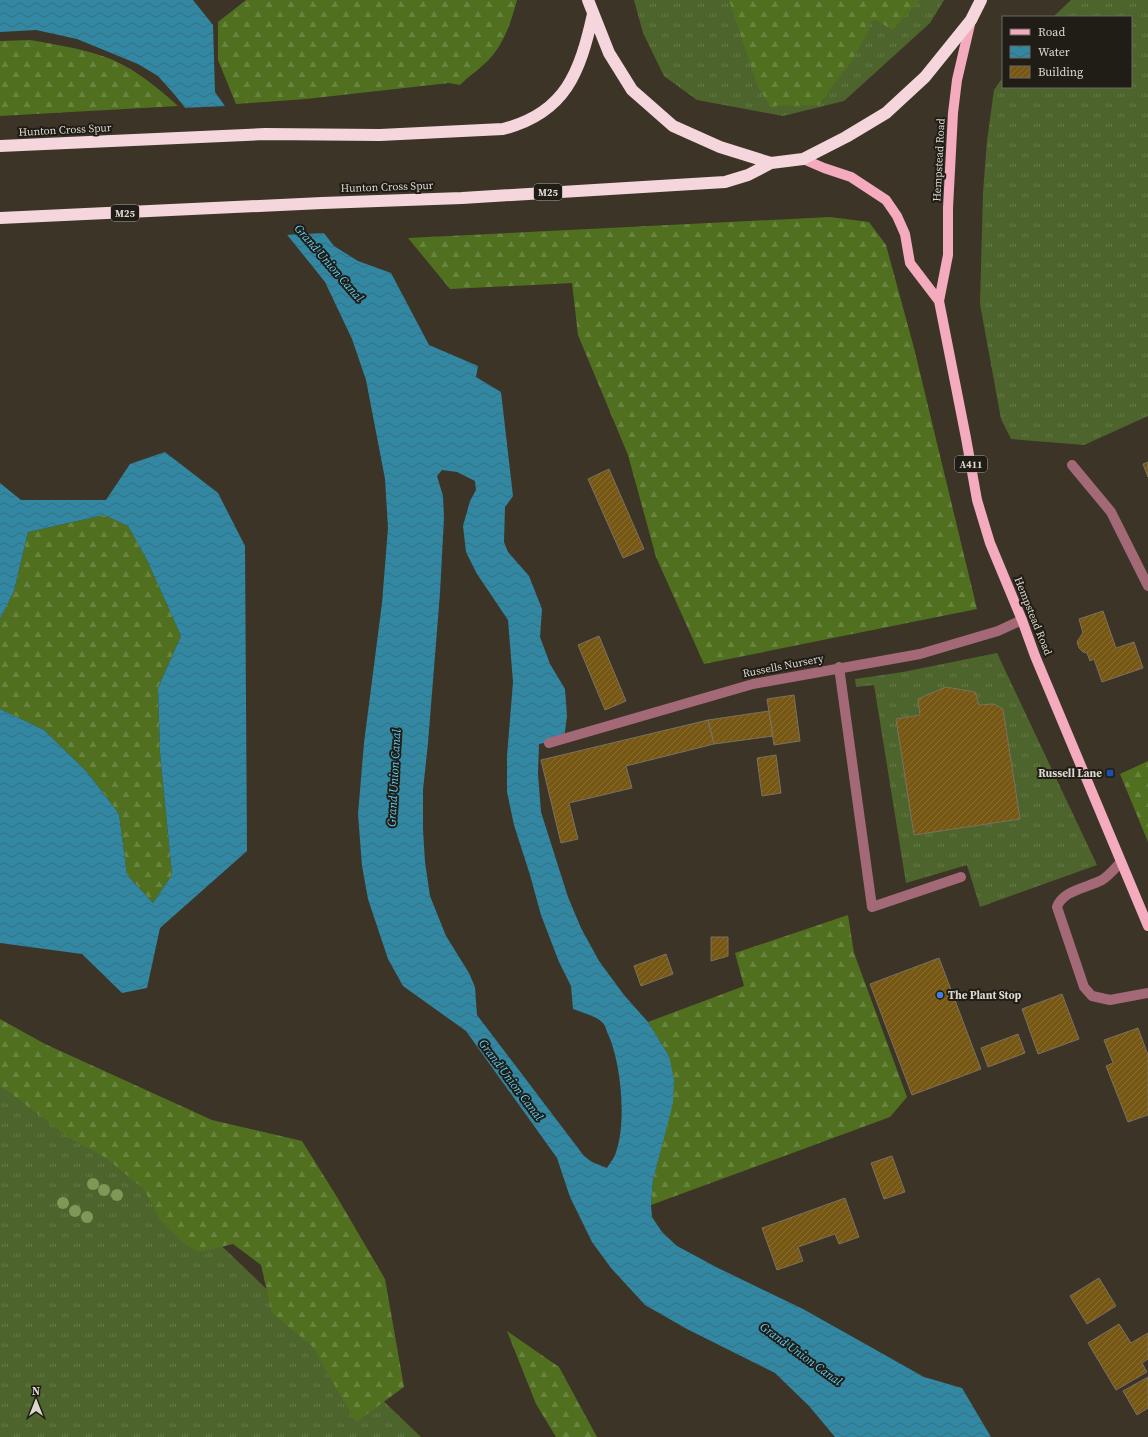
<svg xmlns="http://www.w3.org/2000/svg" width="1148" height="1437" font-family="'Source Serif 4',serif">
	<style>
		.grass { fill: url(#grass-tufts) }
		.forest { fill: url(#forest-firs) }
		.water { fill: url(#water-waves); fill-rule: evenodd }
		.pier { fill: #3c3426 }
		.building { fill: url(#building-hatch); stroke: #7a7161 }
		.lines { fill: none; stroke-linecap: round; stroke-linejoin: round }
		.minor { stroke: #a36977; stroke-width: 10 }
		.major { stroke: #f4abbd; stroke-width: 10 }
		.highway { stroke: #f4d6dc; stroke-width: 12 }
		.tree { fill: #819758 }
		.transit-dot { fill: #1a4fb4; stroke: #201c16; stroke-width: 1.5 }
		.shop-dot { fill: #3f7fe0; stroke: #201c16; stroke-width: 1.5 }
		.labels { text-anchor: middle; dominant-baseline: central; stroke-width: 4; stroke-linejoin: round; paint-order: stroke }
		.shield { fill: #201c16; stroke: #a4a098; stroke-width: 1 }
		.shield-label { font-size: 10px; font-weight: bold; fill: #ddd8cf }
		.street-label { font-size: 11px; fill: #ddd8cf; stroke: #201c16 }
		.poi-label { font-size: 11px; font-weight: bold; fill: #ddd8cf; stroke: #201c16; text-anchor: end }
		.water-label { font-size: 12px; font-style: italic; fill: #5ecef3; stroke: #201c16 }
	</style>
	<defs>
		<pattern id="grass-tufts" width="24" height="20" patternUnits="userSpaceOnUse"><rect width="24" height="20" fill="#4d652c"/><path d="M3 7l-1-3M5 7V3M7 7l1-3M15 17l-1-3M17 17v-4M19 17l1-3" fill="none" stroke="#667a4a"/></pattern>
		<pattern id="forest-firs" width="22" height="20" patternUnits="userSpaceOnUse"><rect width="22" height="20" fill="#507020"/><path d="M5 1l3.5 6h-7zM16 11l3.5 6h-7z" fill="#69843f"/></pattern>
		<pattern id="water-waves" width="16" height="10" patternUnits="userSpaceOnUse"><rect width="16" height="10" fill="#3287a2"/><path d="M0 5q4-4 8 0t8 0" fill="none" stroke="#386e7f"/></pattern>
		<pattern id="building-hatch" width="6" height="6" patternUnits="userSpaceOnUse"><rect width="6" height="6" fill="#765713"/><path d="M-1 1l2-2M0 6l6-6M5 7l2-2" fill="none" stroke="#896e34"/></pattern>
	</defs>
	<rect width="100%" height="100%" fill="#3c3426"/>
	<path class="grass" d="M634,0H944L930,23L844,101L783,116L697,100L664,76L643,33Z
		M1071,0H1148V416L1084,445L1011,439L1001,419L980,304L983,192L987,141L994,90L1003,77V87H1131V17H1053Z
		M997,653L1097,865L980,907L967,865L906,883L874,685L856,687L855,679L903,672Z
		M0,1060L60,1091L421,1437H0Z"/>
	<path class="forest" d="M246,0H517C512,19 505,41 492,56C483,67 470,75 460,85L449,83L306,99L236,104L218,60V22Z
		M729,0H920L892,30L875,19L867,25L869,29L851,62L827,94L818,105L771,106L758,87Z
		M30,40C58,45 87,49 113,60C138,71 158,88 178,106L0,116V41Z
		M830,217L869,222L886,245L914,348L977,609L704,664L656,557L628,455L578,335L572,283L450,289L408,238Z
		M104,515L128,526L147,560L181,636L158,688L160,753L172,875L153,903L127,875L119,814L87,772L44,730L0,709V619L14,591L28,532Z
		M1148,761V842L1120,774Z
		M848,915L854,953L907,1097L890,1117L651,1205L653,1180L659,1156L669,1056L648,1022L744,986L735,953Z
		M0,1019L45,1044L212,1120L302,1141L337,1197L385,1279L404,1387L356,1422L312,1346L272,1313L261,1265L233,1244L200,1252L186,1245L160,1220L144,1189L106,1158L70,1138L16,1097L0,1086Z
		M507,1331L559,1367L597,1437H556L536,1404Z"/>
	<path class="water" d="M0,0H193L213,25L215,92L227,109L334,246L358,261L391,273L429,345L478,366L476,377L501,392L513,496L505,507L504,542L508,552L529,576L542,609L540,637L550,664L565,689L567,716L564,739L539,744L538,774L541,812L568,897L581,928L599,961L624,995L648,1022L669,1056L674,1080L673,1103L653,1180L651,1205L652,1217L662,1232L677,1246L718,1268L803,1309L924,1377L962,1388L991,1437H835L809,1406L775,1373L685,1328L645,1305L611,1268L592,1242L570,1197L557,1158L466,1031L403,986L388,959L368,899L362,866L358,814L364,743L382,603L388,528L385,479L366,380L352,339L325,282L174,94L158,76L138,64L77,39L36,30L0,32ZM442,470L457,472L475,481L476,490L470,501L463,526L466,552L477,574L508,620L513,682L507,756V792L514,825L530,875L541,915L559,962L571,986L573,1009C581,1012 598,1017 603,1023C605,1025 606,1029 607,1032C621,1060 627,1122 616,1152C615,1157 610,1163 607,1168L592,1162L584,1156L477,1015L475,987L469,973L446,936L430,896L425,862L423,830V790L428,743L440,593L444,518L443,496L437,476Z
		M165,452L218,493L245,546L247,851L160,928L147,988L122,993L82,954L0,943V709L44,730L87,772L119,814L127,875L153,903L172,875L160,753L158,688L181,636L147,560L128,526L104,515L28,532L14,591L0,619V483L21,500H106L130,464Z"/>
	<path class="pier" d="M228,106L326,233L283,235L182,108Z"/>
	<path class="building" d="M1148,462V477L1143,464Z
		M609,469L644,549L623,558L588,479Z
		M1103,611L1116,648L1134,642L1143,668L1102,682L1094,659L1090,661L1087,653L1083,652L1079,648L1077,642L1082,634L1083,633L1079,619Z
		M599,636L626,701L605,710L578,645Z
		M946,687L975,692L979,705L994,704L1003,709L1020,819L914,835L896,719L920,715L918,699Z
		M794,695L800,741L774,745L767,699Z
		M769,711L773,736L714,744L708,720Z
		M708,720L714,744L626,766L632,788L569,803L578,839L561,843L541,760Z
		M776,755L781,793L762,796L757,758Z
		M711,937H728V956L711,961Z
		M666,954L673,974L641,986L634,966Z
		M939,958L981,1069L912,1095L870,984Z
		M1062,994L1079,1039L1038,1054L1022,1009Z
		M1138,1028L1148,1055V1115L1128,1122L1106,1066L1113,1063L1104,1040Z
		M1018,1034L1025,1053L988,1067L981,1048Z
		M892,1156L905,1192L884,1199L871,1163Z
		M845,1198L859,1237L839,1244L835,1234L798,1247L803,1261L777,1270L762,1228Z
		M1099,1278L1116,1306L1087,1324L1070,1296Z
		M1119,1324L1131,1343L1148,1333V1359L1142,1363L1147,1372L1116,1390L1088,1343Z
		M1148,1377V1408L1137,1415L1123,1391Z"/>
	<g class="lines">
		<path class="minor" d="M1072,465L1111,512L1148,586
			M839,667L872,907L961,877
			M549,743L753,684L920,654L998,631L1022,620
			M1121,862C1115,868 1109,876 1102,880C1087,888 1063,890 1057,907L1084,987L1092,996L1110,1000L1148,993"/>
		<path class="major" d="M971,20L957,80L953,113L948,208V255L939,301L966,438L977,500L990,543L1022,620L1035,656L1148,926
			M803,159L824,168L851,177L886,200L897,216L905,234L910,263L939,301"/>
		<path class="highway" d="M588,0L609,53L632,90L673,126L720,147L771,163L803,159L846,137L886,113L925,77L971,20L981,0
			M0,146L265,134L380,135L503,129C566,113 580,72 593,14
			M0,218L322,203L462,198L725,182L748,175L771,163"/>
	</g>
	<g class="tree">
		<circle cx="93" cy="1184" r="6"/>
		<circle cx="104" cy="1190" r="6"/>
		<circle cx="117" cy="1195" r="6"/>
		<circle cx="63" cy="1203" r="6"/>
		<circle cx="75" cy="1211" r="6"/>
		<circle cx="87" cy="1217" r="6"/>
	</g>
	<rect class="transit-dot" x="1106" y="769" width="8" height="8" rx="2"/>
	<circle class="shop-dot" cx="940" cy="995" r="4"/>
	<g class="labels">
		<g class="shield">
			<rect x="534" y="184" width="28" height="16" rx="3"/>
			<rect x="111" y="205" width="28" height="16" rx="3"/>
			<rect x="955" y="456" width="32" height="16" rx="3"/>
		</g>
		<g class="shield-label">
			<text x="548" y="192">M25</text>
			<text x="125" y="213">M25</text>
			<text x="971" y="464">A411</text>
		</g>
		<g class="street-label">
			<text transform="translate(65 130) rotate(-3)">Hunton Cross Spur</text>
			<text transform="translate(939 160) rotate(-87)">Hempstead Road</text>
			<text transform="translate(387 187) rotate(-2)">Hunton Cross Spur</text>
			<text transform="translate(1033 616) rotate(68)">Hempstead Road</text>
			<text transform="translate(783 666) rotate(-11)">Russells Nursery</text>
		</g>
		<g class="poi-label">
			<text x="1102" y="773">Russell Lane</text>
			<text x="948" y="995" text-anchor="start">The Plant Stop</text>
		</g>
		<g class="water-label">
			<text transform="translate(329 263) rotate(49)">Grand Union Canal</text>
			<text transform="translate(394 778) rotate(-87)">Grand Union Canal</text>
			<text transform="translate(511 1080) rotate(53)">Grand Union Canal</text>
			<text transform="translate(801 1354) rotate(36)">Grand Union Canal</text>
		</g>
	</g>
	<rect x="1002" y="16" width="130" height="72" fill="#201c16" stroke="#6c6760"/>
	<rect x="1010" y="29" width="20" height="6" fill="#f4abbd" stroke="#6c6760"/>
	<text x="1038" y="36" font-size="12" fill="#ddd8cf">Road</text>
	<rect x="1010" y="46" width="20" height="12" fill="url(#water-waves)" stroke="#6c6760"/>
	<text x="1038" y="56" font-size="12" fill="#ddd8cf">Water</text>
	<rect x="1010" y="66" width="20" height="12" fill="url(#building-hatch)" stroke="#6c6760"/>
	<text x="1038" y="76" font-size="12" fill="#ddd8cf">Building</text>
	<g transform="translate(36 1401)" stroke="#201c16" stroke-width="3" paint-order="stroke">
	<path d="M0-3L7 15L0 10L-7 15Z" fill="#ddd8cf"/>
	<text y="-6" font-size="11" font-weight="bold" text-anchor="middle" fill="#ddd8cf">N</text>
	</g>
</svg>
